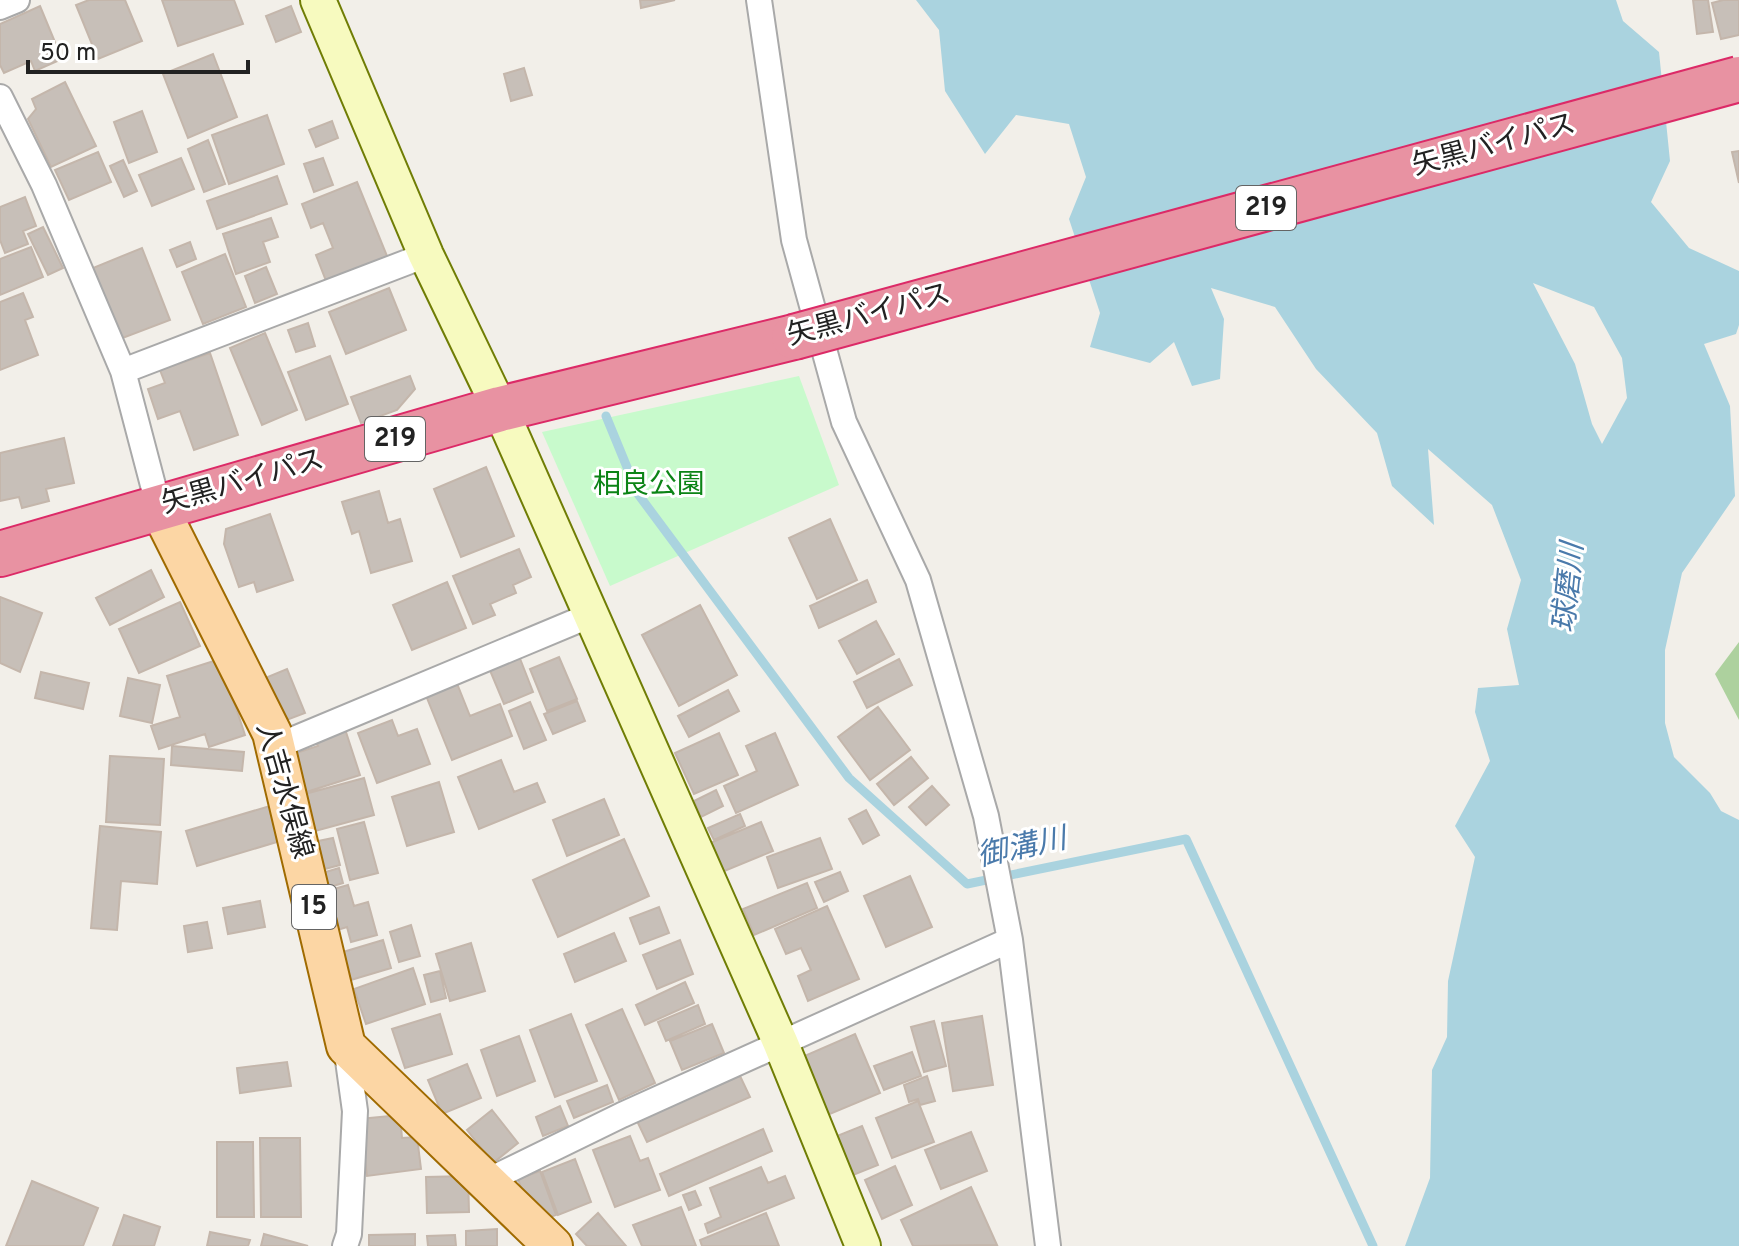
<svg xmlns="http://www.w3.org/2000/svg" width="1739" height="1246" font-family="Overpass,'Noto Sans JP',sans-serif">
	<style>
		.forest { fill: #add19e }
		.park { fill: #c8facc }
		.water { fill: #aad3df; fill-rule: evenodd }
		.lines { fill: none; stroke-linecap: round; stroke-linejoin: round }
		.stream { stroke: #aad3df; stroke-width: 9 }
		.building { fill: #c7bfb8; stroke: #c4b6ab; stroke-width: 2 }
		.street-casing { stroke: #a9a9a9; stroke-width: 28 }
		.secondary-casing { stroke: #707d05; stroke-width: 38 }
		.primary-casing { stroke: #a06b00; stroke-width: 42 }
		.highway-casing { stroke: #dc2a67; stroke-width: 48 }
		.street { stroke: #fff; stroke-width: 24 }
		.secondary { stroke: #f7fabf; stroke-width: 34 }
		.primary { stroke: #fcd6a4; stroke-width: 38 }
		.highway { stroke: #e892a2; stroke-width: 44 }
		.highway-bridge-casing { stroke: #dc2a67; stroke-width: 48; stroke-linecap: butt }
		.highway-bridge { stroke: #e892a2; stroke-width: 44 }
		.labels { text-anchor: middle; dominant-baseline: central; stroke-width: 6; stroke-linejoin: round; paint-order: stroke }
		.shield { fill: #fff; stroke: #646464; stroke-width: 2 }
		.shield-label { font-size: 26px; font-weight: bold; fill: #222 }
		.street-label { font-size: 28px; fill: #222; stroke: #fff }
		.park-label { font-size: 28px; fill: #0c8416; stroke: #fff }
		.water-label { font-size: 30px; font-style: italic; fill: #4a7aab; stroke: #fff }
	</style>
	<rect width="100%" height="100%" fill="#f2efe9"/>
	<path class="forest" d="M1739,642V720L1715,674Z"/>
	<path class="park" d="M799,376L839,485L610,586L542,432Z"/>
	<path class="water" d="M916,0H1616L1623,21L1659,52L1670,161L1651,202L1689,248L1739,271V325L1736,334L1704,344L1730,406L1735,496L1682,573L1665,650V723L1674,757L1710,793L1721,811L1739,820V1246H1405L1430,1178L1432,1070L1447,1037L1448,981L1475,857L1455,826L1490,761L1475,712L1478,688L1519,685L1507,629L1521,580L1492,505L1428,449L1434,525L1392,486L1377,433L1316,369L1275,307L1211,288L1224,319L1220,379L1192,386L1174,342L1150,363L1090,347L1100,313L1069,219L1086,177L1069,124L1016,115L985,154L945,91L939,30ZM1533,283L1594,307L1622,358L1627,398L1602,444L1592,424L1575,364Z"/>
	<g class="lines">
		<path class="stream" d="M606,416L638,494L849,778L967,884L1186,839L1373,1246"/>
	</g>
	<path class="building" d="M89,0H125L142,41L98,59L76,5Z
		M162,0H234L243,24L178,46Z
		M640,0H675L641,8Z
		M1693,0H1708L1713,32L1697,34Z
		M1723,0H1739V35L1721,39L1712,3Z
		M40,6L62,59L35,71L31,61L4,73L0,65V24Z
		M291,6L301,32L276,42L266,16Z
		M213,54L237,117L188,138L163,74Z
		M524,68L532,95L511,101L504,74Z
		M65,82L96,146L51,167L28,119L36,109L32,99Z
		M142,111L157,152L129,163L114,122Z
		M267,115L284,164L229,184L212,135Z
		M332,121L338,138L316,147L309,130Z
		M208,140L225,184L204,192L188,149Z
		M1739,151V183L1732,152Z
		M98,152L111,182L69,200L55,170Z
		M181,158L194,189L152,206L139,175Z
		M323,158L333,185L314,192L304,164Z
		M123,160L137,191L124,197L110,166Z
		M277,176L287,204L217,229L207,201Z
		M357,182L389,261L328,286L316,255L333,248L323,223L311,228L302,204Z
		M25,197L36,226L23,231L28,244L5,253L0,240V207Z
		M271,218L278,237L263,242L270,262L236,274L223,234Z
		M43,227L63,268L48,275L28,234Z
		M190,242L196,259L177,267L170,250Z
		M31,247L43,277L0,295V259Z
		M142,248L170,320L120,339L93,268Z
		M225,254L246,307L203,324L182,272Z
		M266,267L277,294L255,303L245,276Z
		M389,288L406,330L346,354L329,312Z
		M23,293L33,317L25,320L38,355L0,370V302Z
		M308,323L315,346L296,352L288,330Z
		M265,333L297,410L262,425L230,348Z
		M210,353L238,435L194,450L180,411L158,419L148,389L165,383L160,370Z
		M330,356L348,404L306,420L288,372Z
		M410,376L415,389L397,410L361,423L351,397Z
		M64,438L74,483L46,489L49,501L22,508L19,497L0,501V453Z
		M486,467L514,536L461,557L434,489Z
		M379,491L388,523L400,519L412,561L371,573L359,531L352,534L342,502Z
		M270,514L293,580L257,592L254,582L239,587L224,544L226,529Z
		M830,519L857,580L817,599L789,538Z
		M519,549L531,577L513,585L516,593L490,604L495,615L473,624L453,576Z
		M151,570L164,597L110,625L96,598Z
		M867,580L876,602L819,628L810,606Z
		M447,582L466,628L412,650L393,605Z
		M0,597L42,613L20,672L0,663Z
		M180,602L200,646L139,673L119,629Z
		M700,605L737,675L679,706L642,635Z
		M876,621L894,654L857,674L839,641Z
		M519,656L533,692L504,704L489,668Z
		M559,657L577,699L547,711L530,669Z
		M220,659L245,735L209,747L205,734L159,749L151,726L180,717L167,676Z
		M899,659L912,685L867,708L854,682Z
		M287,669L305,713L276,724L258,681Z
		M41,672L89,683L83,709L35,698Z
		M128,678L160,685L152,723L120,716Z
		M456,681L470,716L500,704L512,736L452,760L425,693Z
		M728,690L739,711L689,737L678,716Z
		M577,701L585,721L553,734L544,714Z
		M530,702L546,740L524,749L509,711Z
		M878,707L910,750L870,780L838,737Z
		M392,720L398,736L417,729L430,764L377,783L358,733Z
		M345,729L360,775L300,794L287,756L318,746L315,739Z
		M719,733L738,775L694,794L675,753Z
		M775,733L798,785L736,813L724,786L757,771L746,746Z
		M172,746L244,752L242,771L171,765Z
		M110,756L164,759L160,825L106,822Z
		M911,757L928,778L894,805L877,784Z
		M501,760L514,792L537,783L545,802L479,829L458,777Z
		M364,778L374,815L315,831L305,794Z
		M439,782L454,832L407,846L392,797Z
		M932,786L949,805L926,825L909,807Z
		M716,790L723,806L701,817L694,801Z
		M604,799L619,835L567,856L553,820Z
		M270,806L280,841L197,866L186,831Z
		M866,810L879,835L863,844L849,819Z
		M740,814L745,826L714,840L708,828Z
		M364,822L378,873L350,880L337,829Z
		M761,822L773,851L722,872L710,843Z
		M100,826L161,832L157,884L121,881L117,930L91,928Z
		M333,838L340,865L325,869L318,841Z
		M820,838L832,869L778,888L767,857Z
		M624,839L649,896L558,937L533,880Z
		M339,868L343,883L313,892L309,877Z
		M840,872L848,891L824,902L815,882Z
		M910,876L932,927L886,947L864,896Z
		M807,883L817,908L754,935L743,909Z
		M348,885L354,906L368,902L377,935L351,942L347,927L331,932L320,893Z
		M260,901L265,927L228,934L223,908Z
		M827,906L859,979L808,1001L798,976L811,970L801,948L786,954L775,929Z
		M659,907L669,933L640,944L630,918Z
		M207,922L212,948L188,952L184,926Z
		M411,925L420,956L399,962L390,932Z
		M614,933L626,961L575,982L564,954Z
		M383,940L391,968L351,980L343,952Z
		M680,940L693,974L657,989L643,955Z
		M471,943L485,991L450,1001L436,954Z
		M413,968L425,1004L366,1024L354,989Z
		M440,971L446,998L431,1002L424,975Z
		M685,982L694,1003L645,1025L636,1005Z
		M698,1005L705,1024L666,1041L658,1022Z
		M622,1009L655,1083L619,1100L586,1025Z
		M440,1014L452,1054L405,1068L392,1029Z
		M571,1014L597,1081L555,1097L530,1030Z
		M982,1016L993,1085L953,1091L942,1023Z
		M934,1021L946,1066L924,1072L911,1027Z
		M712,1024L724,1053L682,1070L670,1041Z
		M855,1034L880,1093L825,1116L800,1058Z
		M519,1036L535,1081L497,1096L481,1050Z
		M912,1052L921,1076L884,1090L874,1066Z
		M287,1062L291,1086L240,1093L237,1068Z
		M467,1064L481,1098L442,1114L428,1080Z
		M740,1076L750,1097L647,1142L637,1121Z
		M927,1076L935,1101L920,1105L918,1099L909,1102L904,1085Z
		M607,1085L613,1102L574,1118L567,1101Z
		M918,1101L934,1142L892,1158L876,1118Z
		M560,1106L568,1126L543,1136L536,1117Z
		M492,1110L518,1143L493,1163L467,1130Z
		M400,1115L402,1138L417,1137L421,1169L367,1176L360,1119Z
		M862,1126L878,1165L848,1177L832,1138Z
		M763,1129L772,1151L669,1196L660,1174Z
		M971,1132L987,1171L941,1189L925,1150Z
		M630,1136L640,1161L648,1158L660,1190L615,1207L593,1150Z
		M260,1138H300L301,1217H261Z
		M217,1142H253L254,1217H217Z
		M575,1159L591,1202L558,1215L542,1172Z
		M895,1166L912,1205L882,1219L865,1180Z
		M761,1167L768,1183L785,1176L794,1198L708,1233L705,1224L721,1217L710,1188Z
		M540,1171L556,1215L534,1223L518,1179Z
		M468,1176L469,1212L427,1213L426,1177Z
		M32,1181L98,1208L83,1246H6Z
		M971,1187L997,1245L913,1246L901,1220Z
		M695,1191L701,1205L689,1210L683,1195Z
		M681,1207L696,1246H642L633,1225Z
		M598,1213L626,1246H587L576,1234Z
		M766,1213L779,1246H702L700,1240Z
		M124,1215L160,1227L154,1246H113Z
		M497,1229V1246H466V1231Z
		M210,1232L250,1240L248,1246H207Z
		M264,1234L308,1246H261Z
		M415,1234V1246H369V1235Z
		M455,1235L456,1246H428L427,1236Z"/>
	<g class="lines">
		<g class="street-casing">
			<path id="street" d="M759,0L794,240L844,422L918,580L986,816L1010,940L1048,1246
				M0,7L17,0
				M0,97L44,185L123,371L159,508
				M123,371L426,255
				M275,747L591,615
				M487,1181L622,1115L1010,940
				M345,1246L349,1234L355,1111L346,1046"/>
		</g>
		<g class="secondary-casing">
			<path id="secondary" d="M318,0L426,255L500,409L781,1044L863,1246"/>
		</g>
		<g class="primary-casing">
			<path id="primary" d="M159,508L272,733L346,1046L553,1246"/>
		</g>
		<g class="highway-casing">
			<path id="highway" d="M0,554L500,409L794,337"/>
		</g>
		<use href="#street" class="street"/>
		<use href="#secondary" class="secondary"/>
		<use href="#primary" class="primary"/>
		<use href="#highway" class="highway"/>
		<g class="highway-bridge-casing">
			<path id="highway-bridge" d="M794,337L1739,79"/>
		</g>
		<use href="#highway-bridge" class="highway-bridge"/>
	</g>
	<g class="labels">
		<g class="shield">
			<rect x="1236" y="186" width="60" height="44" rx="6"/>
			<rect x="365" y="417" width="60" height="44" rx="6"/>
			<rect x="292" y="885" width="44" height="44" rx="6"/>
		</g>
		<g class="shield-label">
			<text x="1266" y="208">219</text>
			<text x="395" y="439">219</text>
			<text x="314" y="907">15</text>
		</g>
		<g class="street-label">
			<text transform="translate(1494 146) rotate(-15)">矢黒バイパス</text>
			<text transform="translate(869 316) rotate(-15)">矢黒バイパス</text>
			<text transform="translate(243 483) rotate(-16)">矢黒バイパス</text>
			<text transform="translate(283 791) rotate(74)">人吉水俣線</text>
		</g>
		<g class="park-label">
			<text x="649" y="486">相良公園</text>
		</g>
		<g class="water-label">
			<text transform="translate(1570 588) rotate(-84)">球磨川</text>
			<text transform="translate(1022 849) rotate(-12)">御溝川</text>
		</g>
	</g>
	<path d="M28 60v12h220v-12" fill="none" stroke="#222222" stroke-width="4"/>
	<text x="40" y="60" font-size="24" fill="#222222" stroke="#ffffff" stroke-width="6" paint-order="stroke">50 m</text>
</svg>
